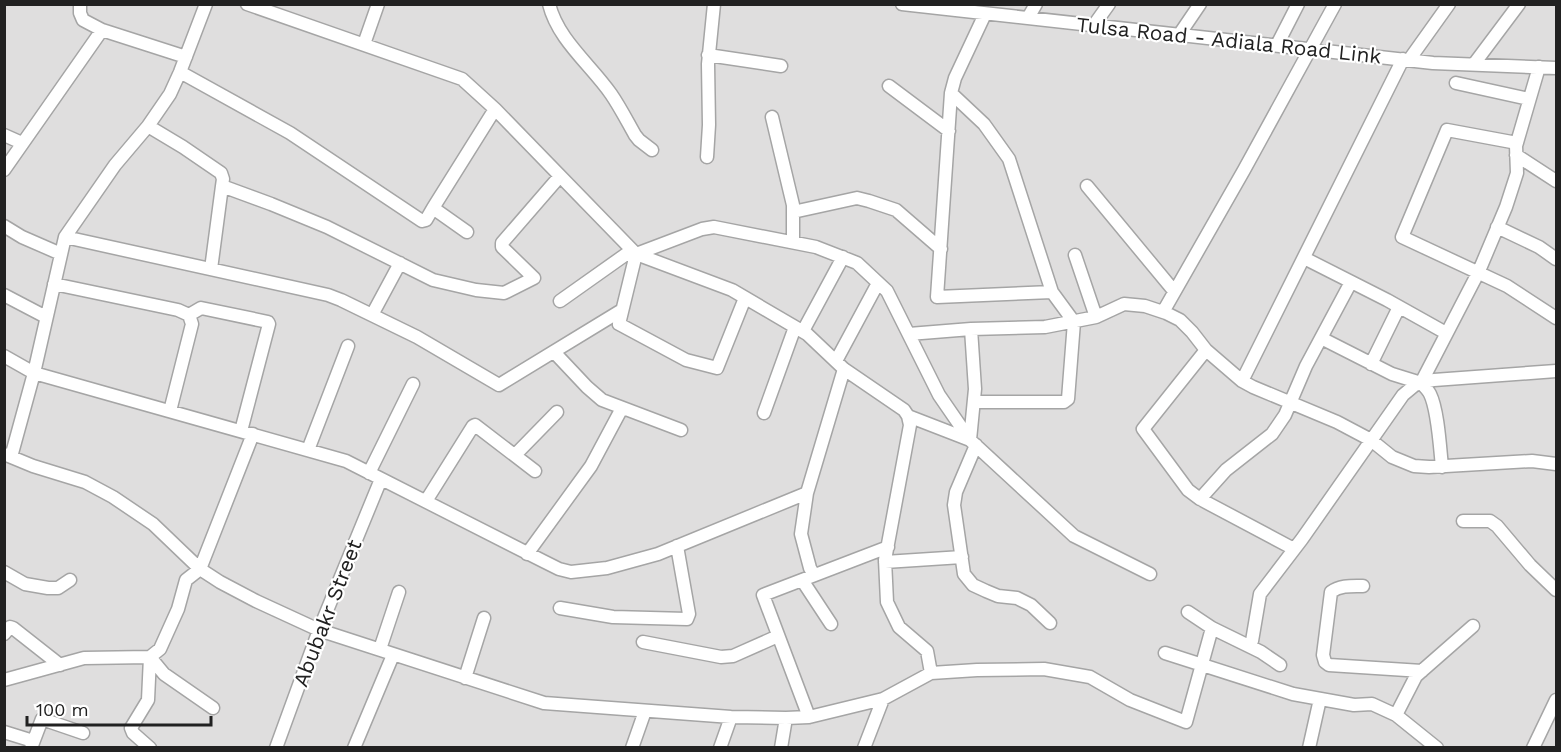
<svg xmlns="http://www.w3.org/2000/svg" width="1561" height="752" font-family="'Work Sans',sans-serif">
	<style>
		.residential { fill: #dfdede }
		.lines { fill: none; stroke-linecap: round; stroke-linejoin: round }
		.street-casing { stroke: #a5a5a5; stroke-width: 15 }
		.street { stroke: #fff; stroke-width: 12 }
		.labels { text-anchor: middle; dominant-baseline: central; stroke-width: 4.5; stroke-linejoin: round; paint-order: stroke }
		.street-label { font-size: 21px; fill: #212121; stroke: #fff }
	</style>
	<rect width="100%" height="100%" fill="#f1ede8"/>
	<path class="residential" d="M5,5H1556V747H5Z"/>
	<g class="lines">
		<g class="street-casing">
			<path id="street" d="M80,4V13L83,20L102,30L186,57
				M247,4L462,79L495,109L636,254L619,324L686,360L717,368L745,298
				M549,4C558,40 590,64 611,94C620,107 627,121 635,135L639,140L652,150
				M902,4L1433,63L1556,68
				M985,14L955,78L951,93L937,297L1052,292
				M1028,18L1036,4
				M1094,25L1109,4
				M1179,35L1200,4
				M364,44L378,4
				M1277,45L1298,4
				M708,55L781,66
				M1409,60L1449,4
				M1474,64L1519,4
				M180,72L290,133L422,221L426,220L433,208L495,109
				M1456,83L1529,99
				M889,86L949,131
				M951,93L984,124L1009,159L1052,292L1074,322L1068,399L1064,402H974
				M772,117L793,205V242
				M148,126L183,147L221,173L223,179L222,186L211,269
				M4,135L22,143
				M1517,143L1447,130L1402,237L1507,286L1556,318
				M1516,155L1556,181
				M707,157L709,125L708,64L714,4
				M4,170L102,30
				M222,186L271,204L327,227L433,280L476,290L504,293L534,278L502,247V243L560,176
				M1087,186L1174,291
				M433,208L467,232
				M793,212L857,198L869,201L896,210L941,249
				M4,226L22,237L61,254
				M1497,227L1539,247L1556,259
				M65,237L328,295L341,300L417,337L499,385L622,310
				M636,254L702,229L714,227L816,247L857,263L887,291L939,395L970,440L1074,536L1150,574
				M636,254L732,290L807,334L844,369L904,410L908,416L910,425L885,560L887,602L899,627L927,651L931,673
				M1075,255L1096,317
				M1304,258L1387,300L1446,333
				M54,284L178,310L189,315L192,324L170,411
				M4,295L46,317
				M560,301L632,250
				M1163,312L1244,170L1335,4
				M189,315L201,308L268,322L269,324L241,431
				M372,315L400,263
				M803,331L843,257
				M909,334L971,329L1045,327L1096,317L1124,304L1145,306L1166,313L1180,320L1192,332L1206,350L1242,381L1253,387L1337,422L1371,440L1392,457L1414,466L1429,467L1532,461L1556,464
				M1321,338L1392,374L1421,383L1434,380L1556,371
				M1206,350L1143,429L1188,490L1200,499L1294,549
				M554,352L587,387L602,400L681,430
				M4,356L34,373L346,461L543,561L559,569L571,572L607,568L658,554L807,493
				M836,361L878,283
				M1371,364L1399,307
				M1242,381L1403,59
				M1421,383C1424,386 1428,390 1430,394C1438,410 1440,448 1442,467
				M764,413L795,327
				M908,416L970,440L975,389L971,329
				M976,445L956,492L954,505L964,574L973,585L986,591L998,596L1017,598L1031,605L1050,623
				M308,450L348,346
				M4,454L33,466L85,482L113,497L153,524L200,569L220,582L256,601L319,630L544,703L731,717L786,718L809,717L883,699L931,673L977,670L1044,669L1090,677L1130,700L1186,722L1212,628
				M515,455L557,412
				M11,457L34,373L65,237L115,165L148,126L170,94L180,72L206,4
				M369,473L413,384
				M1200,499L1226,470L1272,434L1285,415L1306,366L1351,282
				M426,501L473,426L475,425L535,471
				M1463,521H1490L1497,526L1530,565L1556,590
				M527,554L591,466L622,408
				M885,562L962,557
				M4,572L25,584L48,588H58L70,580
				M814,575L810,568L801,534L807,493L844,369
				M802,580L831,624
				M1363,586C1352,586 1340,585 1331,592L1323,655L1325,662L1329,665L1422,671
				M560,608L613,617L687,619L689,614L677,546
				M1188,612L1212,628L1261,652L1280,665
				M4,634L10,627L13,628L60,665
				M1252,641L1260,594L1302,539L1403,395L1415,385L1421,383L1479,271L1506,207L1517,173L1516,146L1539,67
				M643,642L721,657L733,656L778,636
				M380,649L399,592
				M1165,653L1293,694L1354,705L1372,704L1396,715L1437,748
				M150,657L164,674L213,708
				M465,678L484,618
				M4,680L84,658L150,657L160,649L178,609L186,580L200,569L253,434
				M1396,715L1416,676L1473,626
				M809,717L763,595L888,547
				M4,732L33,741
				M31,748L42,719L83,733
				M150,748L133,733L131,728L148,700L150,657
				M276,748L319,630L381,479
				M354,748L393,655
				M632,748L645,711
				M720,748L731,717
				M781,748L786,718
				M864,748L883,699
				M1309,748L1320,699
				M1533,748L1556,700"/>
		</g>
		<use href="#street" class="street"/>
	</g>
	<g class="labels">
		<g class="street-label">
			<text transform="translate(1229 40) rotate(6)">Tulsa Road - Adiala Road Link</text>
			<text transform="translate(327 613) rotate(-69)">Abubakr Street</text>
		</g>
	</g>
	<rect width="1561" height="752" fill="none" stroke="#212121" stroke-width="12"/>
	<path d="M27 716v9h184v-9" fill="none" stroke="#212121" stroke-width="3"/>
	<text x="36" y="716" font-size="18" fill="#212121" stroke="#ffffff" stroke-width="4.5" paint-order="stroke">100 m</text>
</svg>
